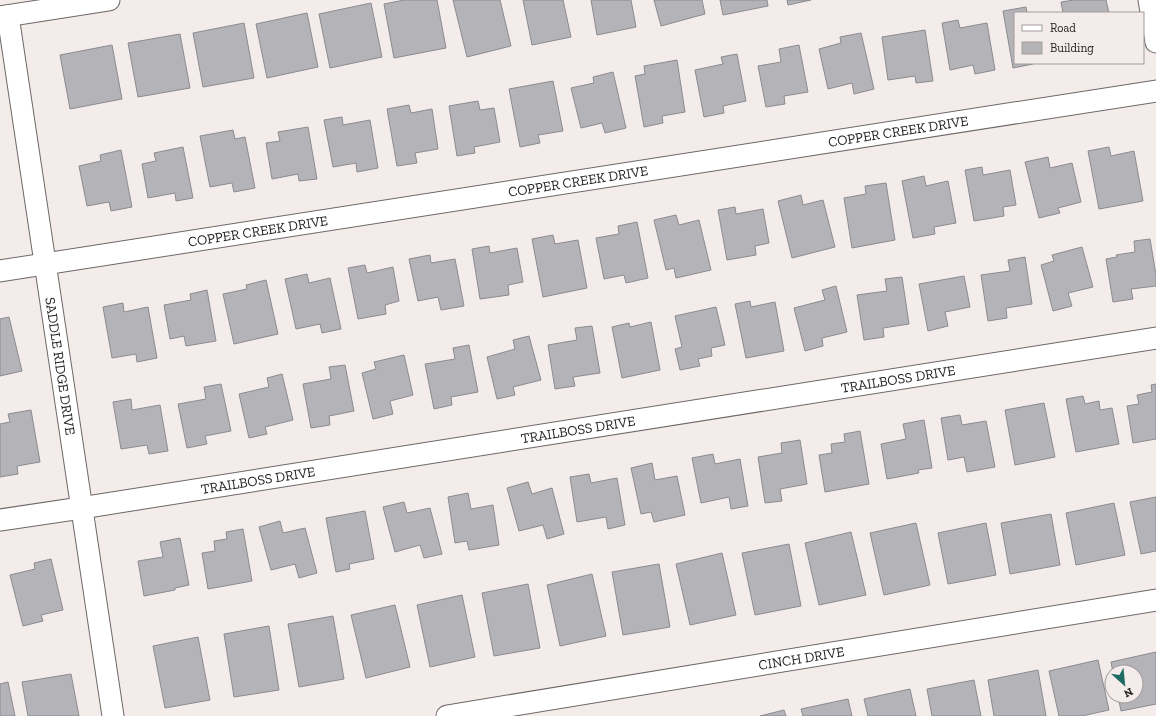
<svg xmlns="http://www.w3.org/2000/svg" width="1156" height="716" font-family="'Zilla Slab',serif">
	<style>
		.building { fill: #b3b3b8; stroke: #8b8b90 }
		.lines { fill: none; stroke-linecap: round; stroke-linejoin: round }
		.minor-casing { stroke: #6d6866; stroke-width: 23 }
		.minor { stroke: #fff; stroke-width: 21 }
		.labels { text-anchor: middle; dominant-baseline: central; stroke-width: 3.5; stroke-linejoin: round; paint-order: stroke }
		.street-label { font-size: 14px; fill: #252221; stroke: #f3ecea }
	</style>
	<rect width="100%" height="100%" fill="#f3ecea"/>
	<path class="building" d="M404,0H437L446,48L394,58L384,4Z
		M453,0H500L511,46L467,57Z
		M523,0H563L571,37L532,45Z
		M591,0H631L636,27L597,35Z
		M654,0H702L705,14L661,26Z
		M720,0H767L768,6L723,15Z
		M787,0H811L788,5Z
		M1074,0H1106L1109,13H1063L1061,2Z
		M371,3L382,57L330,68L319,14Z
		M1026,7L1027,13H1015V63H1032L1033,64L1013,68L1003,11Z
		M307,13L318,67L267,78L256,24Z
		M958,20L960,28L987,23L995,70L975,74L973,65L950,70L942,23Z
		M244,23L254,78L203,87L193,33Z
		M925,30L933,81L916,83L915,76L888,80L882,37Z
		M861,33L874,89L854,94L852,83L828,89L819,49L841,43L840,37Z
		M180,34L190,88L138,97L128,43Z
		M112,45L122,99L70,109L60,55Z
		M799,45L808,92L784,96L785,104L766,107L758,66L781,62L779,49Z
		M737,54L746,101L723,106L724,113L704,117L695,70L723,64L721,57Z
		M677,60L685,112L662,116L663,123L644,127L635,76L645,74L644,66Z
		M613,72L626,128L605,133L602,123L581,128L571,88L594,83L593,77Z
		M553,81L563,131L538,135L540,143L520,147L509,89Z
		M478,101L480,110L494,108L500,142L474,147L475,153L457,156L449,106Z
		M409,105L411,113L432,109L438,149L415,153L417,163L397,166L387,109Z
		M342,117L343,125L370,120L378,168L357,172L356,163L333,167L324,120Z
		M308,127L317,179L299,181L298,174L272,179L266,143L280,141L278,132Z
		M233,130L235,139L245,137L255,188L234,192L232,183L210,187L200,136Z
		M183,147L193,198L176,201L175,193L148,198L142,164L156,161L154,153Z
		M1109,147L1111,156L1134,151L1143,201L1099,209L1088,151Z
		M121,150L132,207L111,211L109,202L87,206L79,166L101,161L100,155Z
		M1048,157L1050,168L1072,163L1081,202L1058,208L1060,213L1039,218L1025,162Z
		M982,167L983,175L1010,170L1016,205L1003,207L1004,216L974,221L965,170Z
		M924,176L926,186L948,181L956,223L934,227L935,234L913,238L902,181Z
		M886,183L895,240L852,248L844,198L866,194L865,186Z
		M801,195L803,205L823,200L835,247L792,258L778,201Z
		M735,207L736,214L763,209L769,243L755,246L756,255L727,260L718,210Z
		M676,215L679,225L699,220L711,270L676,278L674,268L666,270L654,220Z
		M637,222L648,278L626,283L624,275L604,279L596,238L619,234L618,226Z
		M553,235L555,244L578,240L587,288L543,297L532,239Z
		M1150,239L1156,275V286L1131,289L1133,299L1113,302L1106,259L1117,257L1116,255L1135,252L1134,241Z
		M489,246L490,253L517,248L523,282L508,285L509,295L480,299L472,249Z
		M1082,247L1093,287L1068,293L1072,306L1053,311L1041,265L1054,261L1052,255Z
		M430,255L431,263L455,259L464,306L441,310L438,297L418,301L409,259Z
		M1025,257L1032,304L1006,308L1007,318L988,321L981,275L1010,271L1008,260Z
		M365,265L367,273L393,267L399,301L385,305L386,314L358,319L348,268Z
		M307,274L309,283L330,278L341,329L322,333L320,324L296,329L285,279Z
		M964,276L970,307L945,312L948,326L928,331L919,284Z
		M902,277L909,324L883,328L884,337L864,340L857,295L887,291L885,279Z
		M266,280L278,334L234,344L223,294L247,289L246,285Z
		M836,286L847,332L822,338L823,346L805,351L794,308L825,300L822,290Z
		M207,290L216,341L186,346L184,336L170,339L164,305L191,300L190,294Z
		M750,301L751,307L775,302L784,351L746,358L735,304Z
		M123,303L124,312L148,307L157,358L137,362L136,354L112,358L103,307Z
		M716,307L725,345L711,348L712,356L698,359L700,366L680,370L675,349L682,347L675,316Z
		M9,317L22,371L0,376V319Z
		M651,322L660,370L622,378L612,327L629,323L630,327Z
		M592,326L600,373L573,377L575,386L555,389L548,345L577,340L575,328Z
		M529,336L541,380L513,387L515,395L497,399L487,357L515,349L513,340Z
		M469,345L478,392L451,397L452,405L434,409L425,364L455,359L453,348Z
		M404,355L413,395L390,401L393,414L373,419L362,373L376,369L374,362Z
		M345,365L354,411L329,416L330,425L311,428L303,384L331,379L329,367Z
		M282,374L293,420L265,427L267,434L249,438L239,394L269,387L267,378Z
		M221,384L231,431L205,436L207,444L187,448L178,404L206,399L204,387Z
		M1156,384V439L1133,443L1127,406L1139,404L1137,395L1152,392L1151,385Z
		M1083,396L1085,404L1099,401L1100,410L1112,408L1119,444L1076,452L1066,399Z
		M131,399L132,410L160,405L168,451L149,454L147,445L121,449L113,402Z
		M1044,403L1055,457L1015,465L1005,410Z
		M31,410L40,462L17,466L18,474L0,477V424L10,422L8,414Z
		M960,415L962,425L986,421L995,467L967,472L964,457L948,460L941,418Z
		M924,420L932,468L918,470L919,473L887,479L881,444L906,439L903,424Z
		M860,431L869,484L825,492L819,455L832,453L831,444L845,442L844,434Z
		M800,440L807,484L780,489L782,501L765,503L758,457L782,453L781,443Z
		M713,454L715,464L740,459L748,506L731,509L729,497L701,503L692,458Z
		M652,463L655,480L677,476L685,515L654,522L651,512L641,514L631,468Z
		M589,474L591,483L617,478L625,525L608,529L606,517L577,522L570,477Z
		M528,482L532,494L552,488L564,534L547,539L543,525L519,531L507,488Z
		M468,493L471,509L493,505L499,545L469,550L467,541L455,543L448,497Z
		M1156,497V551L1141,554L1130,502Z
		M404,502L407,513L430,508L442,554L424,558L420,545L395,552L383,507Z
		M1114,503L1125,555L1076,565L1066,513Z
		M365,511L374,559L349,564L350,569L336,572L326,518Z
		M1051,514L1060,565L1010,574L1001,523Z
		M280,521L283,533L305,528L317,573L299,578L295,564L271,570L259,527Z
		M916,523L930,585L884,595L870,533Z
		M986,523L996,575L948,584L938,533Z
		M243,529L252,581L208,589L202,553L215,551L214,541L227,539L226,532Z
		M851,532L866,595L819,605L805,543Z
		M180,538L189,585L175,588V590L144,596L138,561L163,557L160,542Z
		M789,544L801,606L755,615L742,553Z
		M722,553L736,615L690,625L676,564Z
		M51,559L63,610L41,615L43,621L23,626L10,575L35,569L34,563Z
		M659,564L670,627L623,635L612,572Z
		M592,574L606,636L560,646L547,585Z
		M528,584L540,648L494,656L482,593Z
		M462,595L475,657L430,667L417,605Z
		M395,605L410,667L366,678L351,615Z
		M333,616L344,679L299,687L288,624Z
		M269,626L279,690L234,697L224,634Z
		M198,637L210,700L165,708L153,646Z
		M1156,652V704L1121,711L1118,696H1136V672H1113L1111,662Z
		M1098,660L1109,710L1082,716H1059L1049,671Z
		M1038,670L1046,716H994L988,680Z
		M71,674L79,716H28L22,682Z
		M974,680L981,716H932L927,689Z
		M8,682L15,716H0V684Z
		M910,689L916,716H868L864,699Z
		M848,699L852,716H803L801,709Z
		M784,710L786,716H760Z"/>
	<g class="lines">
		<g class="minor-casing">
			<g id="minor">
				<path d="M1149,0L1156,42"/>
				<path id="s1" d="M8,16L113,716"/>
				<path d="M0,17L109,0"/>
				<path id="s2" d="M0,271L1156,91"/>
				<path id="s3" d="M0,520L81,508L1156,338"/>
				<path id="s4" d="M447,716L1156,600"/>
			</g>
		</g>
		<use href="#minor" class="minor"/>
	</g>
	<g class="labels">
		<g class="street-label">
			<text stroke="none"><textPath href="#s2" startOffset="909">COPPER CREEK DRIVE</textPath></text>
			<text stroke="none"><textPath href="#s2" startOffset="585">COPPER CREEK DRIVE</textPath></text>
			<text stroke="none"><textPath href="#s2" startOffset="261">COPPER CREEK DRIVE</textPath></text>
			<text stroke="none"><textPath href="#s1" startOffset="354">SADDLE RIDGE DRIVE</textPath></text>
			<text stroke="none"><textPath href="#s3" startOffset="909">TRAILBOSS DRIVE</textPath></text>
			<text stroke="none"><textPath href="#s3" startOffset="585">TRAILBOSS DRIVE</textPath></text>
			<text stroke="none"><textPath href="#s3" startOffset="261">TRAILBOSS DRIVE</textPath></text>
			<text stroke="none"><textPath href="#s4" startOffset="359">CINCH DRIVE</textPath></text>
		</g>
	</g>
	<rect x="1014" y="12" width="130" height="52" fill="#f3ecea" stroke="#a19b9a"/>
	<rect x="1022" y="25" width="20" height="6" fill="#ffffff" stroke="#a19b9a"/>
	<text x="1050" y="32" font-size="12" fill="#252221">Road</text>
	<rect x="1022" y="42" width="20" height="12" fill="#b3b3b8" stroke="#a19b9a"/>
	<text x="1050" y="52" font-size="12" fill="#252221">Building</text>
	<g transform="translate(1124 684) rotate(153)"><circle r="19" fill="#f3ecea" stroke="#a19b9a"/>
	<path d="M0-3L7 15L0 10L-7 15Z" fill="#206b64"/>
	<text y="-6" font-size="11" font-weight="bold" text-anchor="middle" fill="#252221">N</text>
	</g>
</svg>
